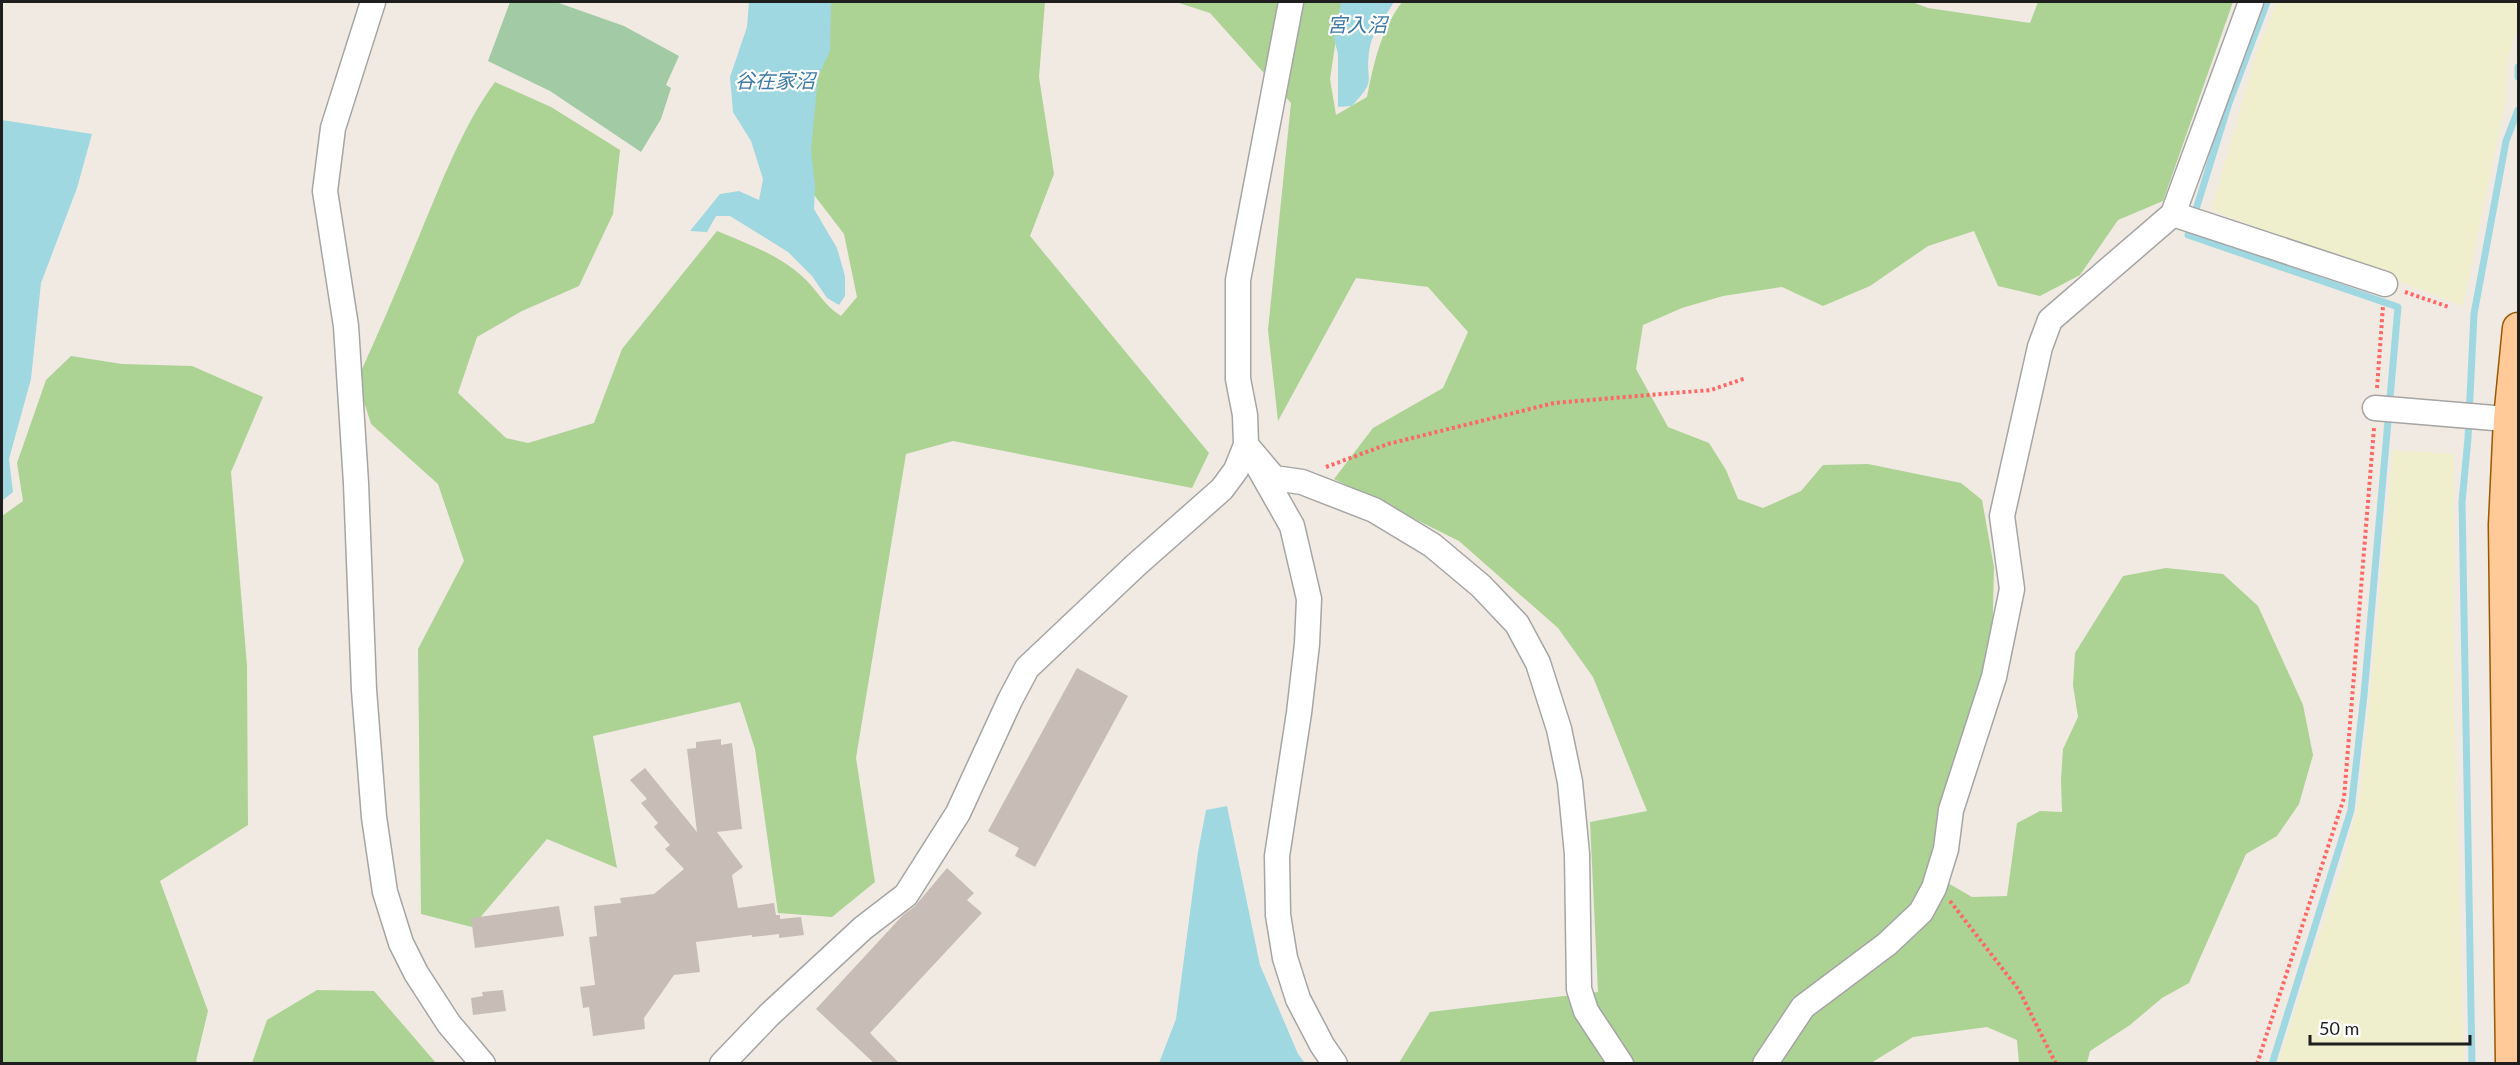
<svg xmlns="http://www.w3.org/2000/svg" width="2520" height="1065" font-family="Lato,'Noto Sans JP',sans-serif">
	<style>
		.farmland { fill: #f0efcd }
		.forest { fill: #acd294 }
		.cemetery { fill: #a2caa5 }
		.water { fill: #a0d8e1 }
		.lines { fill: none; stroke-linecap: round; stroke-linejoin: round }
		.stream { stroke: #a0d8e1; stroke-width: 7 }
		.building { fill: #c8bcb6 }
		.minor-casing { stroke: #a5a5a5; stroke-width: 27 }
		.major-casing { stroke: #975800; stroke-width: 33 }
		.path { stroke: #ff6764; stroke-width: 4; stroke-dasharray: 3 3; stroke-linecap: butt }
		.minor { stroke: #fff; stroke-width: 24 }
		.major { stroke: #ffca98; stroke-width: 30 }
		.labels { text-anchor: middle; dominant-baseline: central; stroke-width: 4.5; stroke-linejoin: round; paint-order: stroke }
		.water-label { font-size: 20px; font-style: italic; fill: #3e7aa4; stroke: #fff }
	</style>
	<rect width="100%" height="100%" fill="#f0eae3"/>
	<path class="farmland" d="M2277,2H2518V27L2507,61L2505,104L2463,306L2211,210L2256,54Z
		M2393,450L2454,454V703L2464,1063H2278L2344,861L2361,790Z"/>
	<path class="forest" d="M826,2H1045L1039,77L1054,174L1030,236L1209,453L1192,488L953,441L906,454L856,758L875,882L832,917L778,913L755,749L740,702L593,736L617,868L547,839L472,927L421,914L418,649L464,561L438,484L371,424L357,380C380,330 401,280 422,229C443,179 463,126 495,82L551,107L620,150L613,214L579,286L522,311L477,337L458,393L506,438L528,443L594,423L622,349L717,231C746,243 784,257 806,280C819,293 825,306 841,316L857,297L844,234L811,191L805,143Z
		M1176,2H1357L1336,39L1330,79L1336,115L1367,97C1374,62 1381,30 1402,2H1912L1928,8L2030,23L2038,2H2233L2163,201L2118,220L2080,275L2040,296L1998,286L1974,231L1928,246L1870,286L1823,306L1782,287L1723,296L1682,308L1643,325L1636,369L1668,427L1709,443L1726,470L1738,499L1763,508L1801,491L1823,465L1868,464L1961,483L1982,500L1994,567L1992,649L1948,785L1927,871L1972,897L2007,896L2017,823L2040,811L2062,812L2061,780L2063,749L2078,717L2073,685L2075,653L2123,576L2166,568L2223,574L2258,606L2303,705L2313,755L2299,804L2277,836L2246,854L2189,983L2162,998L2130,1025L2090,1051L2087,1063H2019L2017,1040L1987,1027L1913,1037L1871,1063H1399L1430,1012L1598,992L1590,822L1647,811L1593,677L1558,628L1459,541L1334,479L1373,428L1443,388L1468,332L1428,287L1356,278L1278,421L1268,330L1291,103L1210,13Z
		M71,356L122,364L192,366L263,397L231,472L247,666L248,825L160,881L208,1011L196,1061L199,1063H2V516L23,501L17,463L46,380Z
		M317,990L374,991L436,1063H252L267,1020Z"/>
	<path class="cemetery" d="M510,2H556L624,26L679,56L666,85L671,88L661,119L641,152L550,91L488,61Z"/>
	<path class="water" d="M749,2H831L830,51L818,77L811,150L815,185L814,209L837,248L845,276V296L839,305L827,298L812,276L788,252L730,216H716L707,232L690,231L720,194L739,191L759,200L763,179L751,141L733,112L730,77L747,27Z
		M1341,2H1394C1385,17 1371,33 1369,52C1365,84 1378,78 1352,106L1338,107V54L1334,39Z
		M2,120L92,134L77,188L41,283L31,379L9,459L13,492L2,501Z
		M1227,806L1260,965L1298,1054L1305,1063H1159L1176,1019L1198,852L1206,810Z"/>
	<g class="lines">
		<path class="stream" d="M2267,2L2229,103L2188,235L2398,307L2364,695L2351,810L2272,1064
			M2518,67V77
			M2472,1064L2462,502L2468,438L2474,314L2506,141L2518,110"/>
	</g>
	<path class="building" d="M1077,668L1128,696L1035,867L1015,856L1019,848L988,831Z
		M721,739V745L732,743L742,829L717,832L743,867L732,875L738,908L774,903L776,915H780V919L801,917L804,935L779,938V934L752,937V935L696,942L700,972L674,975L644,1018L645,1029L593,1036L589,1007L583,1008L580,987L595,985L589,937L597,936L594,906L621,903L620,898L654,894L684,869L665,849L670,845L654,827L658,823L641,803L647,799L630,780L645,768L697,832L687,749L696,748V742Z
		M947,868L974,893L967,900L982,913L870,1033L900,1064H875L816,1009L903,915L915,906Z
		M559,906L564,936L475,948L471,918Z
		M503,990L506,1011L473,1015L471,998L483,996L482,992Z"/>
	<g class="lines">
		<g class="minor-casing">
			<path id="minor" d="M373,2L333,128L325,191L346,326L356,483L364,690L374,817L385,892L401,943L416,973L449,1024L483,1064
				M2173,214L2385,284
				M2375,408L2518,420
				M1246,445L1274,478L1302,482L1374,510L1432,545L1481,586L1517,624L1538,663L1559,729L1570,782L1577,854L1579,989L1586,1011L1621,1064
				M1258,466L1292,526L1309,599L1307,644L1299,713L1277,856L1278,915L1285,958L1298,999L1322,1045L1335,1064
				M722,1064L769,1015L863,928L906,895L958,813L1010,700L1027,668L1136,565L1222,489L1236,470L1246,445L1245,415L1238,379V280L1291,2
				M1765,1064L1803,1007L1887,944L1921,912L1934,888L1946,849L1951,810L1994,677L2012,589L2002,516L2040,347L2050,320L2173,214L2251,2"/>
		</g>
		<g class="major-casing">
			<path id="major" d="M2511,1064L2504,525L2509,419L2518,328"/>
		</g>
		<path class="path" d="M2405,292L2449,307
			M2377,388L2383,306
			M1326,467L1388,444L1554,403L1711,390L1746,378
			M1950,901L2019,990L2056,1064
			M2257,1064L2344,798L2374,428"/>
		<use href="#minor" class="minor"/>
		<use href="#major" class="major"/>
	</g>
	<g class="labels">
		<g class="water-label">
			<text x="1357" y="24">宮入沼</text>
			<text x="775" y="80">谷在家沼</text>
		</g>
	</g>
	<rect width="2520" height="1065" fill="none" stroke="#1e1e1e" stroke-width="6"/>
	<path d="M2310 1035v9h160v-9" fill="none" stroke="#1e1e1e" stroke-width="3"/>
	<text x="2319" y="1035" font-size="18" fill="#1e1e1e" stroke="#ffffff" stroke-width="4.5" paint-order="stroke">50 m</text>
</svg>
